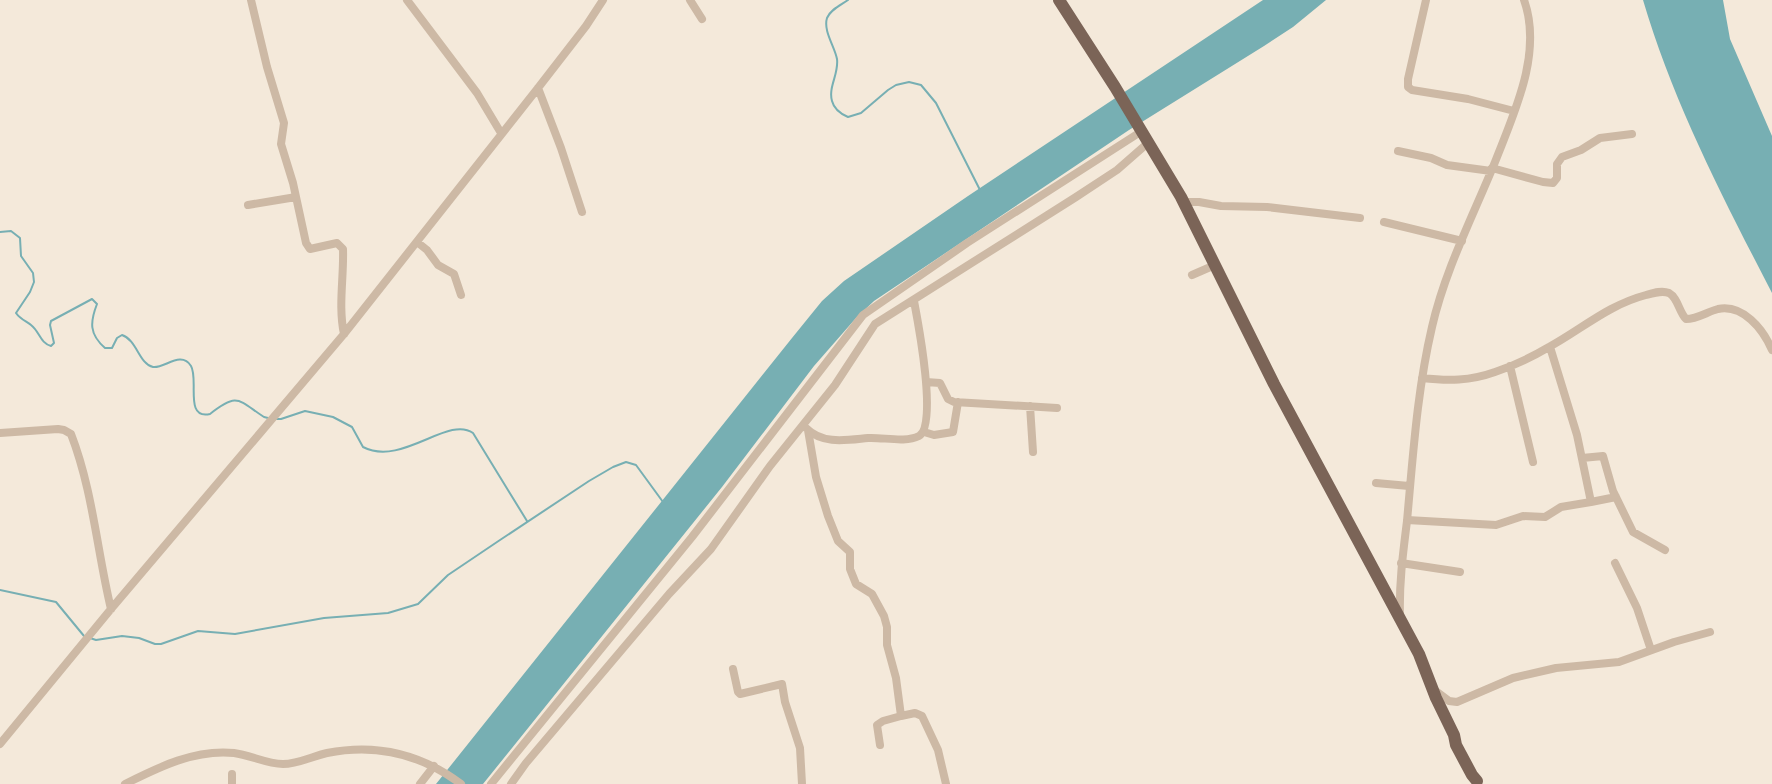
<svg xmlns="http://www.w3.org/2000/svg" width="1772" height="784" font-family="Signika,sans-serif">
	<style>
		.water { fill: #77afb3 }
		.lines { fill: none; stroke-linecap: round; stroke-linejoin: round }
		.stream { stroke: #77afb3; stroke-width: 2 }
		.street { stroke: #cdb9a5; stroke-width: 8 }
		.primary { stroke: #7b6457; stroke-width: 12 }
	</style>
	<rect width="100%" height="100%" fill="#f4e9da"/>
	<path class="water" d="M1263,0H1326L1293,27L1264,46L1129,130L874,301L856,318L814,366L722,487L483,784H436L792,338L822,301L844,281L968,196Z
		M1643,0H1723L1730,39L1772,136V293C1723,198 1673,102 1643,0Z"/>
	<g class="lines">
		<path class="stream" d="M848,0C841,5 831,9 827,18C823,31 835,47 837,59C839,74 828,87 832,101C834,109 841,114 848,117L861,113L888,90L896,85L909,82L921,85L936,103L980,190
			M0,232L11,231L20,238L21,256L33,273L34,282L30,292L16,313C20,319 26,321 31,325C40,332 40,343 51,346L54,343L50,325L51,321L92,299L97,304C90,322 89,334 105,348H112L117,338L122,335C137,340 139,364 153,367C164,369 181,350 191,366C199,379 184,420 210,414C238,392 238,400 264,417L268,418
			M274,419H281L305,411L333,417L352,427L363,447C402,467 448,415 473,433L527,521
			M0,590L56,602L84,636
			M90,638L96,640L122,636L139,638L155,644H161L198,631L235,634L324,618L388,613L418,604L448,575L500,540L589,481L613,467L626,462L636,465L663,502"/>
		<path class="street" d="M251,0L267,67L284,123L281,144L293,183L306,243L310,249L337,243L343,249C344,277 338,306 344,334
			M407,0L477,93L501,133
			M690,0L702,19
			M1426,0L1408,79V87L1412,90L1468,99L1514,111
			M538,88L561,148L582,212
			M1398,151L1431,158L1447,165L1491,171
			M1492,168L1543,182L1553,183L1557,178V164L1562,157L1581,150L1600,138L1632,134
			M1183,202H1199L1221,206L1267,207L1360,218
			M248,205L296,197
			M1384,222L1462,241
			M417,242L427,250L438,265L454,274L461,295
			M1192,275L1215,265
			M1510,366L1533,462
			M1422,378C1448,381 1470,381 1495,372C1513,366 1532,357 1549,347C1582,329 1608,305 1646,295C1653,293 1662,290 1669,293C1678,298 1679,312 1686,319C1697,319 1707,312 1718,309C1743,304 1763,329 1772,350
			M926,382L940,383L948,399L954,402L1057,408
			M1030,406L1033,452
			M806,428C823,445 847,440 868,438C883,437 905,443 919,436C938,426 918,322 914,301
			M808,430L816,477L828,516L838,541L850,552V569L856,584L872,594L884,616L887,627V645L896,678L901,716L915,713L922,716L938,750L946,784
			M924,432L934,435L953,432L958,402
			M0,433L58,429L64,430L71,434C93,491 97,551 111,609
			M1582,458L1603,456L1613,491L1633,532L1665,550
			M1376,483L1409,486
			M1591,502L1616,497
			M1407,520L1496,525L1523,516L1545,517L1561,507L1591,502L1577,435L1550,347
			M1401,563L1460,572
			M1615,563L1637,608L1651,650
			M1400,616C1399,583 1403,553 1407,521C1413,456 1417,391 1432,327C1445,270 1473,216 1495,162C1514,113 1543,53 1524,0
			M733,669L738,692L740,694L782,684L785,702L800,748L802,784
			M1433,689L1449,701L1457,702L1513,678L1556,668L1619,662L1674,642L1710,632
			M0,744L111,609L344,334L538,88L586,26L603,0
			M880,745L877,725L883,721L901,716
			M125,784C159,767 195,749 234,753C250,755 267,764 283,764C298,764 313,756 327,753C377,743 421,754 461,784
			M232,784V774
			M420,784L434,766
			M491,784L692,537L863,315L967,243L1142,131
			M511,784L526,763L669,594L711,549L770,466L835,385L875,324L1076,197L1117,170L1149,142"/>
		<path class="primary" d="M1059,0L1115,87L1181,197L1274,384L1419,654L1436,698L1454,735L1456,745L1472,775L1477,781"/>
	</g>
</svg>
